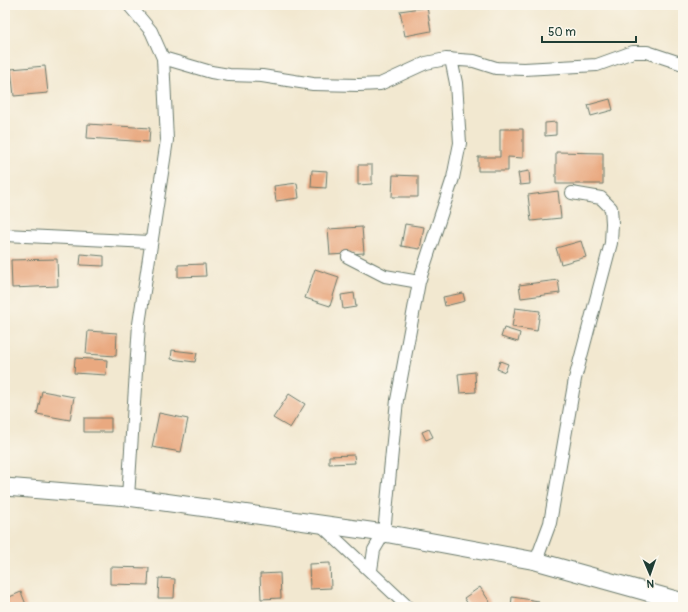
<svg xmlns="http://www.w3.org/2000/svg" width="688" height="612" font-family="Pangolin,sans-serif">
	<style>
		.building { fill: #e9a980 }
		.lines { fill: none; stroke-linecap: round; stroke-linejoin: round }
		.street-casing { stroke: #69796b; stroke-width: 14 }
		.secondary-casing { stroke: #69796b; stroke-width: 19 }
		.street { stroke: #fff; stroke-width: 12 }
		.secondary { stroke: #fff; stroke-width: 17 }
	</style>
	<rect width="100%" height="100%" fill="#fbf7ec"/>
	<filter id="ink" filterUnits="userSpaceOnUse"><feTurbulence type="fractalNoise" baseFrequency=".025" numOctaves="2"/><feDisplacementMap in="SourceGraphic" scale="8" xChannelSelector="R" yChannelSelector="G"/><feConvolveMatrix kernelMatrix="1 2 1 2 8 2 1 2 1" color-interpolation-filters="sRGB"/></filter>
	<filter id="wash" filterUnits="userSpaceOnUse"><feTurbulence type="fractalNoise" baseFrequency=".012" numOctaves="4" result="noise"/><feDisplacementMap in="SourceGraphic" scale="16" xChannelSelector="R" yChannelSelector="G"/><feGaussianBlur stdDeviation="0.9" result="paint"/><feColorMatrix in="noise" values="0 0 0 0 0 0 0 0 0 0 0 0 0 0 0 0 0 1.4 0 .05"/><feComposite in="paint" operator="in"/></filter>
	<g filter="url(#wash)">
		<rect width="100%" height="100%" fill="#f2e8d0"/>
		<g id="blocks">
			<path class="building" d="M427,7L431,31L405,36L400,11Z
				M45,66L48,93L14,96L11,69Z
				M610,99L613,110L591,116L588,105Z
				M556,122V135L545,136V123Z
				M88,124L150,128L149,142L87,138Z
				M500,129H523V158L508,157V171H478V157H500Z
				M556,152L603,153V184H556Z
				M358,165H372V184L358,185Z
				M312,170L327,171L326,188L311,187Z
				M529,171L530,184L520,185L518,173Z
				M393,175L418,176V197H392Z
				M297,183L299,198L276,201L274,186Z
				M558,191L561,218L531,221L528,195Z
				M405,224L424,227L420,249L401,246Z
				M362,227L364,253L330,255L328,229Z
				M581,241L586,257L561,264L556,248Z
				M81,254L104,256V266L80,265Z
				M57,259L58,286L12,288L11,260Z
				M205,264L206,276L178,277V265Z
				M315,269L339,277L330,306L305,298Z
				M558,280L560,293L521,298L519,285Z
				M354,293L356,307L343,309L341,295Z
				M463,293L465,301L445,306L443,297Z
				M515,308L540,311L537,331L512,327Z
				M504,328L520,333L518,342L501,337Z
				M88,331L117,333L116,356L86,354Z
				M172,350L197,353L195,362L171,359Z
				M75,358L107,360L106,375L74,373Z
				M500,361L508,364L505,372L497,369Z
				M475,372L476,392L460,393L458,374Z
				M42,391L74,397L70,420L37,414Z
				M289,394L305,404L290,428L273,418Z
				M159,413L188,419L181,452L152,447Z
				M84,418H111V432H84Z
				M429,429L433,437L426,440L422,432Z
				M354,455L355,463L329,464V456Z
				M330,563L331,588L310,589L309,564Z
				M110,567L149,568L148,585L110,584Z
				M280,573L281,598L261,599L260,574Z
				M159,578L175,579L174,598H158Z
				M480,587L493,607H470L464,598Z
				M21,592L27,607H5V599Z
				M512,597L539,601L538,607H511Z"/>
		</g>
	</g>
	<g filter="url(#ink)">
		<use href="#blocks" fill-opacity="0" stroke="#69796b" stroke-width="1"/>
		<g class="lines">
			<g class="street-casing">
				<path id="street" d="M163,58L211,72L229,75L262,76L313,84L359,85L380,84L426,63L446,59L474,61L496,68L524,69L597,65L633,52H647L683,64
					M5,235L150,242
					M348,257L385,276L419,282
					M128,497L139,324L167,140L163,58L151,31L129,5
					M321,525L408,607
					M536,561L550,523L575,379L611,243L612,223L611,208L601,198L572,193
					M371,570L374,550L384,533L397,400L419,282L453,178L460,143L456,83L451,59"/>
			</g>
			<g class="secondary-casing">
				<path id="secondary" d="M5,487L128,497L384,533L536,561L683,602"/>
			</g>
			<use href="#street" class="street"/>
			<use href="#secondary" class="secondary"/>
		</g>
	</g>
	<rect width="688" height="612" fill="none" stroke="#fbf7ec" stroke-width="20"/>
	<g transform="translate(650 574) rotate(178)" stroke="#fbf7ec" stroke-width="3" paint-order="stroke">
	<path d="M0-3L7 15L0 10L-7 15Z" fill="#1f3d34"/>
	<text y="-6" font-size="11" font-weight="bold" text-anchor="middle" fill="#1f3d34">N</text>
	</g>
	<path d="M542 36v6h94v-6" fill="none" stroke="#1f3d34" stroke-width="2"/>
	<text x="548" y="36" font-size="12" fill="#1f3d34" stroke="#fbf7ec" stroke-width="3" paint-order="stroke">50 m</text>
</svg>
